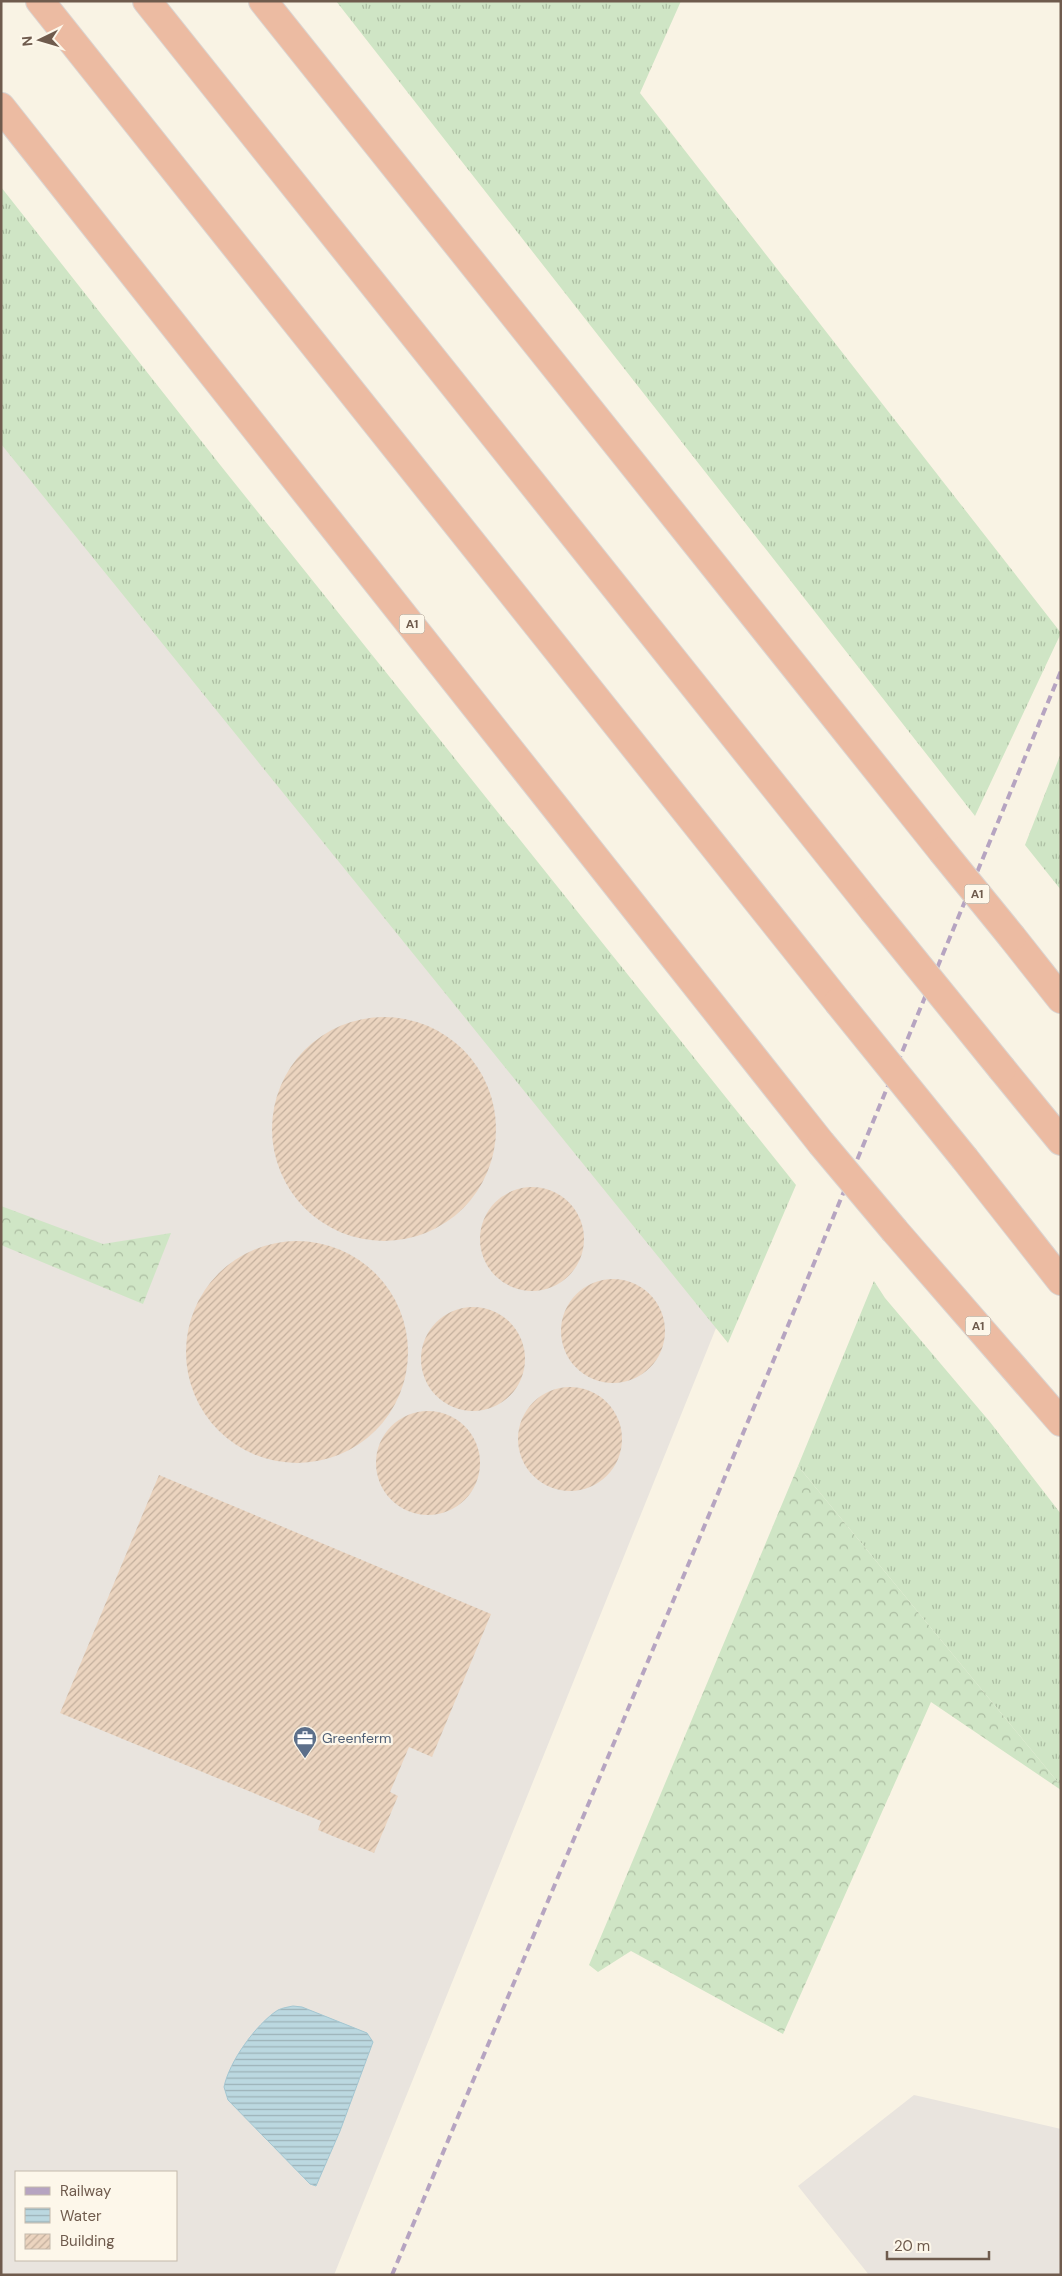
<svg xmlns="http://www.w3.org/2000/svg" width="1062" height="2276" font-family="'DM Sans',sans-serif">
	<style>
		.industrial { fill: #e9e4de; fill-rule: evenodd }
		.grass { fill: url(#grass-tufts) }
		.forest { fill: url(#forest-crowns) }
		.water { fill: url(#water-rules); stroke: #a3c6d1 }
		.building { fill: url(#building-hatch) }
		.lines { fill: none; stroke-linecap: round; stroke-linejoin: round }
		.highway-casing { stroke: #dad4d1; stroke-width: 30 }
		.highway { stroke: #ecbba2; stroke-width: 28 }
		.rail { stroke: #b6a4c1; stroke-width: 4; stroke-dasharray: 8 5; stroke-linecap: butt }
		.highway-bridge-casing { stroke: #dad4d1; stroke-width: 30; stroke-linecap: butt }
		.highway-bridge { stroke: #ecbba2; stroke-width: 28 }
		.labels { text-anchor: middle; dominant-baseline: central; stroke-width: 4.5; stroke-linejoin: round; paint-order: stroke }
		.shield { fill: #fdf7ea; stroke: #9a8a7c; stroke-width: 1 }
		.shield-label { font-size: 12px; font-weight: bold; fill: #6f5b4d }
		.service-label { font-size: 14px; fill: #4e5e75; stroke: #fdf7ea; text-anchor: start }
	</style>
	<defs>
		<pattern id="grass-tufts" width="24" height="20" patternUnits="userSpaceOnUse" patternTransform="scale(1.25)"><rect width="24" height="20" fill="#cfe5c5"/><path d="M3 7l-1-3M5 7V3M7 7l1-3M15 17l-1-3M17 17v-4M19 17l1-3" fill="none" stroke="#acbda2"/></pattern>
		<pattern id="forest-crowns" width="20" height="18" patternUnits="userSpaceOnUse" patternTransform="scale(1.25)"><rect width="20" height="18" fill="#cfe5c5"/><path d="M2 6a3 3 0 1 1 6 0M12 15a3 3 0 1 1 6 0" fill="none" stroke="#acbda2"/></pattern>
		<pattern id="water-rules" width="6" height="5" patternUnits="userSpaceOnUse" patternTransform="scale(1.25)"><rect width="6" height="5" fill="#bbd8e0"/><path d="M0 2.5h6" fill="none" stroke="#9cb2b8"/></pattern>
		<pattern id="building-hatch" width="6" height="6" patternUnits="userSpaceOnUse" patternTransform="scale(1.25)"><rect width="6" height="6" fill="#ebd4bf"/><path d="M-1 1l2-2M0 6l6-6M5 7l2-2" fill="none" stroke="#c3af9d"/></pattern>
	</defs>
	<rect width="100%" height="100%" fill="#f9f3e4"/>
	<path class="industrial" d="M1,334L735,1281L334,2275H1ZM16,2172H176V2260H16Z
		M914,2095L1061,2129V2275H869L798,2186Z"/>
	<path class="grass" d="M336,1H681L640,93L1061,633L975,816Z
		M1,187L221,466L796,1185L728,1343L1,444Z
		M1061,753V890L1025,845Z
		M874,1281L885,1298L990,1422L1061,1514V1786L798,1466Z"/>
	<path class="forest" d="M1,1206L103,1244L171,1233L143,1304L1,1245Z
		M798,1466L1061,1786V1790L931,1702L783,2034L631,1951L598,1972L589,1965Z"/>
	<path class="water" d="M293,2006L302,2007L367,2033L373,2042L340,2131L316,2186L310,2184L228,2100L224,2087C229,2062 256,2024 278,2010C282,2008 288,2007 293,2006Z"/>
	<path class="building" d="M272 1129a112 112 0 1 1 224 0a112 112 0 1 1-224 0Z
		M480 1239a52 52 0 1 1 104 0a52 52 0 1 1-104 0Z
		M186 1352a111 111 0 1 1 222 0a111 111 0 1 1-222 0Z
		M561 1331a52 52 0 1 1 104 0a52 52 0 1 1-104 0Z
		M421 1359a52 52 0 1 1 104 0a52 52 0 1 1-104 0Z
		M518 1439a52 52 0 1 1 104 0a52 52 0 1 1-104 0Z
		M376 1463a52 52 0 1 1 104 0a52 52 0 1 1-104 0Z
		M159,1475L491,1614L432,1757L409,1747L390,1792L398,1796L374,1853L318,1830L321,1821L60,1713Z"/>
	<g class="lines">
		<g class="highway-casing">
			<path id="highway" d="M40,1L838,1002
				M147,1L873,910
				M263,1L942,851
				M1,107L821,1143
				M1012,937L1061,999
				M1002,1069L1061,1141
				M965,1159L1061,1281
				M895,1231L1061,1422"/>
		</g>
		<use href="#highway" class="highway"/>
		<path class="rail" d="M392,2275L1061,671"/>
		<g class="highway-bridge-casing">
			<path id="highway-bridge" d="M942,851L1012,937
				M873,910L1002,1069
				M838,1002L965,1159
				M821,1143L895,1231"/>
		</g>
		<use href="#highway-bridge" class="highway-bridge"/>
	</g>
	<defs>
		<g id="office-pin" transform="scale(1.25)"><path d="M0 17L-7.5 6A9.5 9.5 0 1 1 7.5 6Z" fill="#5c6f8a" stroke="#fdf7ea"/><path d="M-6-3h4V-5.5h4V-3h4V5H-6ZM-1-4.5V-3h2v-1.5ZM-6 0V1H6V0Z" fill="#fff"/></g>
	</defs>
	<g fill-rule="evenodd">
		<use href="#office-pin" x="305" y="1738"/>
	</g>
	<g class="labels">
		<g class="shield">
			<rect x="399.5" y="614.5" width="25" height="19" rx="4"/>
			<rect x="964.5" y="884.5" width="25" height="19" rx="4"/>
			<rect x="965.5" y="1316.5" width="25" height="19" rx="4"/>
		</g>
		<g class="shield-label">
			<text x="412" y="624">A1</text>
			<text x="977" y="894">A1</text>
			<text x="978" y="1326">A1</text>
		</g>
		<g class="service-label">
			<text x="322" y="1738">Greenferm</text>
		</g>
	</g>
	<rect width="1062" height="2276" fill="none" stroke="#6f5b4d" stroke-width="5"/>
	<rect x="15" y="2171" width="162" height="90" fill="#fdf7ea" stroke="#c4b9ab"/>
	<rect x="25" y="2187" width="25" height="8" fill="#b6a4c1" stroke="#c4b9ab"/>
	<text x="60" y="2196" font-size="15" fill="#6f5b4d">Railway</text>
	<rect x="25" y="2208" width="25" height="15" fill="url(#water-rules)" stroke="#c4b9ab"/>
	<text x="60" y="2221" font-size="15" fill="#6f5b4d">Water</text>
	<rect x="25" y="2234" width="25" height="15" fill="url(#building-hatch)" stroke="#c4b9ab"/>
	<text x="60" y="2246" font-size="15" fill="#6f5b4d">Building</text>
	<g transform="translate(40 40) rotate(265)" stroke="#fdf7ea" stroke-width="4" paint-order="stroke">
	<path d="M0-4L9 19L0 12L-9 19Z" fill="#6f5b4d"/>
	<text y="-8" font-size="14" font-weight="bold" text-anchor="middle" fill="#6f5b4d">N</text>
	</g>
	<path d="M887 2251v8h102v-8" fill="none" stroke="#6f5b4d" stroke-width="2.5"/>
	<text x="894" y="2251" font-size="15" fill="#6f5b4d" stroke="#fdf7ea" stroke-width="4" paint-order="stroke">20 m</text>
</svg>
